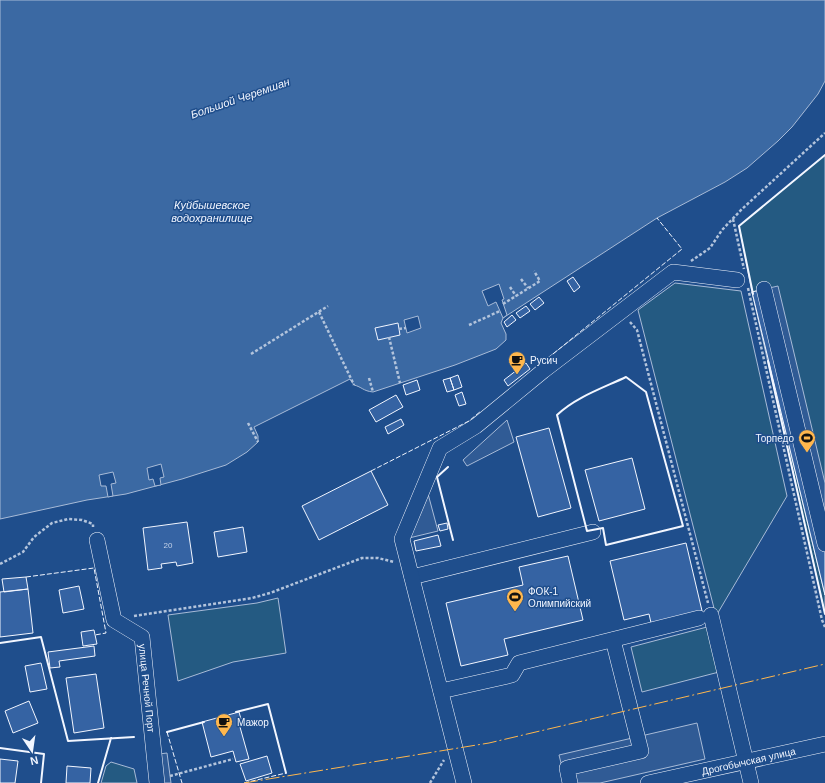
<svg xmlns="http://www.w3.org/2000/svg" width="825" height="783" font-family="Arial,sans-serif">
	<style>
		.green { fill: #245a82; stroke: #a8bbd7 }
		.parking { fill: #305b95; stroke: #a8bbd7 }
		.water { fill: #3b69a3; stroke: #a8bbd7 }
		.pier { fill: #1f4e8c; stroke: #a8bbd7 }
		.building { fill: #3563a3; stroke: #f2f6ff }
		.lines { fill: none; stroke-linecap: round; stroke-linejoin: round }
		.minor-casing { stroke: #f2f6ff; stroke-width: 16 }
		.path { stroke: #b3c4dc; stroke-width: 2.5; stroke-dasharray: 3 2; stroke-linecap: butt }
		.minor { stroke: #1f4e8c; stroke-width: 15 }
		.fence { stroke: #f2f6ff; stroke-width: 1; stroke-dasharray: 5 2; stroke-linecap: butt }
		.wall { stroke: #f2f6ff; stroke-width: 2 }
		.power { stroke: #ffb74d; stroke-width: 1; stroke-dasharray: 14 3 2 3; stroke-linecap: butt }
		.labels { text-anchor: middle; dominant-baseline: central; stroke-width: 3; stroke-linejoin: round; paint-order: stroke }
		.number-label { font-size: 8px; fill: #c3d1e8 }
		.poi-label { font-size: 10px; fill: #f2f6ff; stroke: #1f4e8c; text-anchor: start }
		.street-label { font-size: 10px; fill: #f2f6ff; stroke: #1f4e8c }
		.water-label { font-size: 11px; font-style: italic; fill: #f2f6ff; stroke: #1f4e8c }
	</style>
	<rect width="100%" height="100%" fill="#1f4e8c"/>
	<path class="green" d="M825,155V614L752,292L739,226Z
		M675,283L741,291L787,496L716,616L638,310Z
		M278,598L286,653L233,662L178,681L168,615L257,603Z
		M707,627L719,672L642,692L631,647Z
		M111,762L134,769L137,783H101L106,766Z"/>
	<path class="parking" d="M778,286L825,483V595L752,292Z
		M507,420L514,442L467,466L463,460Z
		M427,490L438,531L409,538Z
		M697,723L705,759L600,783H566L559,755Z
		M167,753L171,783H162L159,754Z"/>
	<path class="water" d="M0,0H825V81L818,94L792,127L778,141L747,168L725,182L657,218L503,318L501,323L506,334V340L496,349L455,365L373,392C363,391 362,387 354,385L350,379L254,427L258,436V442L247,452L226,465L182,479L126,494L87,500L0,519Z"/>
	<path class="pier" d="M499,284L504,299L502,300L507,315L503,318L496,302L488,306L482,291Z
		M418,316L421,328L407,333L404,320Z
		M161,464L164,477L160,478L161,485L155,486L153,479L149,480L147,468Z
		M113,472L116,483L111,484L113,496L108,497L106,486H101L99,475Z"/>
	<path class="building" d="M573,277L580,287L574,292L567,281Z
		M764,289L825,544V595L752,292Z
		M539,297L544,303L535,310L530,304Z
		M526,306L530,311L520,318L516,313Z
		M512,315L516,320L507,327L504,322Z
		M398,323L400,335L378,340L375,328Z
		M526,363L530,369L508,386L504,380Z
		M458,375L462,387L454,390L450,378Z
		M450,378L454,390L447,392L443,380Z
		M417,380L420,390L406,395L403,385Z
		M462,392L466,404L459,406L455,395Z
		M396,395L403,407L376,422L369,410Z
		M401,419L404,425L388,434L385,427Z
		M549,428L571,508L538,517L516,437Z
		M632,458L645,509L599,521L585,470Z
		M371,471L388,505L319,540L302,506Z
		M187,522L193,563L177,566L176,562L161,564L162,568L148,570L143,528Z
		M447,523L448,529L440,531L438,525Z
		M243,527L247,552L218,557L214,532Z
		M438,535L441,546L416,551L414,541Z
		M686,543L703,615L652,627L649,614L624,620L610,561Z
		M568,556L583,620L504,639L508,655L461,666L446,603L523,585L519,567Z
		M26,577L28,589L4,592L2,579Z
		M79,586L84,609L63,613L59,590Z
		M28,589L33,633L0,637V592Z
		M94,630L97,644L83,646L81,632Z
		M94,646L95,656L59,661L60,667L50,668L48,652Z
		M41,663L47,689L30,692L25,666Z
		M96,674L104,728L74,733L66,678Z
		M29,701L38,723L13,733L5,711Z
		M239,712L241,719L238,720L249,759L236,762L233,751L211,757L202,722Z
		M267,756L272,773L246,781L240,764Z
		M0,759L18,761L15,783H0Z
		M67,766L91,768L90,783H66Z"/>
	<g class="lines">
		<g class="minor-casing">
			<g id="minor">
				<path d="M764,289L825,544"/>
				<path id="s1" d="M97,540L114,620L142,637L157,783"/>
				<path d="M412,577L593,532"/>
				<path d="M711,615L751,783"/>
				<path d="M441,691L512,675L519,663L699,618"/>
				<path d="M464,783L402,539L440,448L476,426L543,371L673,272L737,280"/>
				<path d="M570,783L567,768L641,751L613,640"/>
				<path id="s2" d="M648,783L825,744"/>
			</g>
		</g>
		<path class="path" d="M733,219L744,269
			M691,261L710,248L722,230L742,209L825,133
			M521,279L528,288
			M510,287L516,296
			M748,288L822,620L825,627
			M503,304L540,281L534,271
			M319,312L354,385
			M630,322L637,330L708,603
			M469,325L500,311
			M399,329L406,328
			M389,337L400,383
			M251,354L328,306
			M369,378L373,392
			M248,423L258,442
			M0,564L23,552L34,537L52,523L68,519L82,520L93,524V527
			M134,616L252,598L270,593L362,558H378L394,562
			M170,776L233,759
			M430,783L444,760"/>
		<use href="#minor" class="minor"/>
		<path class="fence" d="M553,354L682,249L657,218
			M371,471L469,421L481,411
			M26,577L94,568L106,633L95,635
			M167,732L182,783
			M244,783L286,773"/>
		<path class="wall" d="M753,294L739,226L825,155
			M768,361L825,614
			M626,377L646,392L683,526L606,545L603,528L587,531L557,415C576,397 603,388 626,377Z
			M448,467L437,477L453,540
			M0,643L41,637L68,741L134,737
			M236,712L268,704L286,773
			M167,732L204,722
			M0,748L44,754L41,783
			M98,783L111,738"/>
		<path class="power" d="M244,783L489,743L825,664"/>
	</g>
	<defs>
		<g id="cafe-pin" transform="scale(0.9)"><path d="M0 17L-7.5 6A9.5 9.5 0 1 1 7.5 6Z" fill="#ffb74d" stroke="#1f4e8c"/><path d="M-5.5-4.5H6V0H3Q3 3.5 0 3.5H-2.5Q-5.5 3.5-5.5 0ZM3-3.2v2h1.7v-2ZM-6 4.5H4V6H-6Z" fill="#111"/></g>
		<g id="stadium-pin" transform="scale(0.9)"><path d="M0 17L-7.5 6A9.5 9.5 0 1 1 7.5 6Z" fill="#ffb74d" stroke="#1f4e8c"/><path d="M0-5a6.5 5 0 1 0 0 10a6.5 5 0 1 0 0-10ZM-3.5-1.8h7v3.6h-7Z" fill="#111"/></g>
	</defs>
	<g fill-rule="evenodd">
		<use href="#cafe-pin" x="517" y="360"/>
		<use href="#stadium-pin" x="807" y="438"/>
		<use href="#stadium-pin" x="515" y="597"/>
		<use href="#cafe-pin" x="224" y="722"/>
	</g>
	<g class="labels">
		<g class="number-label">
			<text x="168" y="545">20</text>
		</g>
		<g class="poi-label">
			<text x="530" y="360">Русич</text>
			<text x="794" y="438" text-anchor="end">Торпедо</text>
			<text x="528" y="591">ФОК-1<tspan x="528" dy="12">Олимпийский</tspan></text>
			<text x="237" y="722">Мажор</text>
		</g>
		<g class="street-label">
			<text stroke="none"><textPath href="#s1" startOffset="166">улица Речной Порт</textPath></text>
			<text stroke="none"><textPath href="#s2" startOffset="103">Дрогобычская улица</textPath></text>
		</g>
		<g class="water-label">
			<text transform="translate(240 98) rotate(-19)">Большой Черемшан</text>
			<text x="212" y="205">Куйбышевское<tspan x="212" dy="13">водохранилище</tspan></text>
		</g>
	</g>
	<g transform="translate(32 751) rotate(167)" stroke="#1f4e8c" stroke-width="3" paint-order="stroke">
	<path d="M0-3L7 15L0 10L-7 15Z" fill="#f2f6ff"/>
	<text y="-6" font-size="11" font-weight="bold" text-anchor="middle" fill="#f2f6ff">N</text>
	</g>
</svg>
